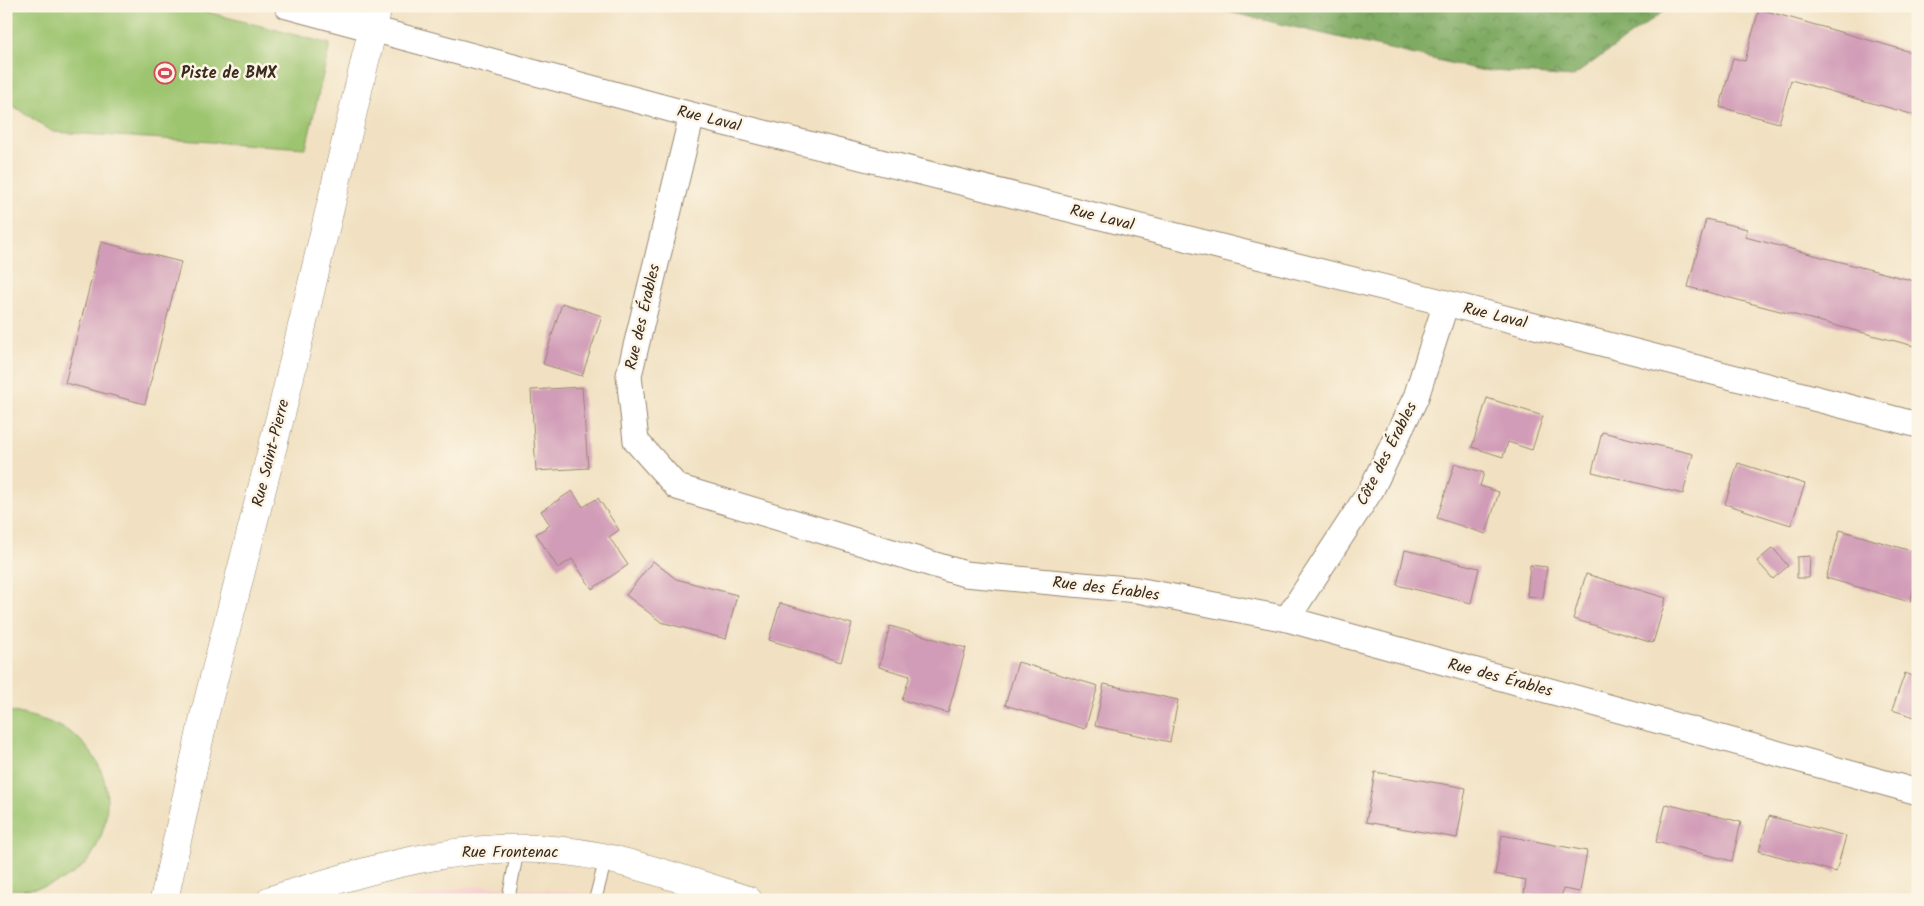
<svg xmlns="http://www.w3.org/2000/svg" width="1924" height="906" font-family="Kalam,sans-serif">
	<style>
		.built { fill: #f7d0cf }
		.forest { fill: url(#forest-crowns); stroke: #5c6a40 }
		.garden { fill: #9dc570; stroke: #6c7847 }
		.building { fill: #d19cb7 }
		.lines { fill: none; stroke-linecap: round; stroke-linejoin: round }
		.service-casing { stroke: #968670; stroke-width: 14 }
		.minor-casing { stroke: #968670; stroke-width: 27 }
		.tertiary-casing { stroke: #968670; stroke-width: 29 }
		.service { stroke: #fff; stroke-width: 12 }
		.minor { stroke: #fff; stroke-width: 25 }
		.tertiary { stroke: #fff; stroke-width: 28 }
		.labels { text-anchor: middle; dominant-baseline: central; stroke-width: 5; stroke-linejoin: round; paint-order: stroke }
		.poi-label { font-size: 16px; font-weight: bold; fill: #3b2a1e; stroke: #fcf5e5; text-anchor: start }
		.street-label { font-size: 16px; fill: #3b2a1e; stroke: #fcf5e5 }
	</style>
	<defs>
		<pattern id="forest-crowns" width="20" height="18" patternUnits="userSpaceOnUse" patternTransform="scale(1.25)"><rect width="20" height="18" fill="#7eaa62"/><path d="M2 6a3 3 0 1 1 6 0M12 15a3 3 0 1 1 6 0" fill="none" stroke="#688b50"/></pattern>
	</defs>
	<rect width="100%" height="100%" fill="#fcf5e5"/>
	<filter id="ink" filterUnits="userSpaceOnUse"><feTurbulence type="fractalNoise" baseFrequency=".02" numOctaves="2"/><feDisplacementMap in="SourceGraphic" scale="10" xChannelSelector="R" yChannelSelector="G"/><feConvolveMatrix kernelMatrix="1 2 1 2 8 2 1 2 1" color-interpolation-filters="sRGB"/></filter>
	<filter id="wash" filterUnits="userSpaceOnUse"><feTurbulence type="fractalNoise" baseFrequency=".0096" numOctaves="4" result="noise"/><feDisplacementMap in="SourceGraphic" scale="20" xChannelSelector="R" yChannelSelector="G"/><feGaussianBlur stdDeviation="1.12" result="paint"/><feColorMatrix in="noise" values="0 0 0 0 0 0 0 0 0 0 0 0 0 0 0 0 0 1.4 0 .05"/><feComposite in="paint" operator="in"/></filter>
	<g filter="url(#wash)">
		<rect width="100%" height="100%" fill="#f1e1c2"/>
		<path class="built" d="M491,886L572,892L618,900H402L464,887Z"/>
		<path class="forest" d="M1203,6H1671L1572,77L1480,70Z"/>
		<path class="garden" d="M6,6H184L330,44L306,148L53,132L6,101Z
			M6,710C33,717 63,722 83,743C108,769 113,805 100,839C96,847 93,855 87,862C66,884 35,892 6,889Z"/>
		<g id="blocks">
			<path class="building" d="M1759,9L1918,54V116L1791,80L1779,123L1720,107L1733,58L1745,61Z
				M1706,219L1747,229L1745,237L1918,282V347L1688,287Z
				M101,242L181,262L145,404L65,383Z
				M562,303L602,316L582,376L543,364Z
				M582,387L588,468L536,471L531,390Z
				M1487,398L1543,416L1532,450L1508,442L1503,457L1472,447Z
				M1602,432L1693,454L1683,494L1592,472Z
				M1455,463L1484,473L1480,486L1499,492L1486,534L1437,518Z
				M1738,463L1805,484L1791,525L1725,504Z
				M572,491L583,507L598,498L619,530L609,537L628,565L592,589L572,559L558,568L536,534L550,525L541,511Z
				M1840,530L1918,553V573L1910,602L1826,578Z
				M1773,548L1788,566L1773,579L1757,561Z
				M1405,550L1479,568L1471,603L1397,585Z
				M1810,556L1809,578H1797V557Z
				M653,561L676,579L737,595L726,639L661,622L626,595Z
				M1530,565L1547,567L1543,598L1527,596Z
				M1586,574L1666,598L1653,643L1573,619Z
				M780,603L852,624L841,662L769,640Z
				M890,626L966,648L948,713L902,700L910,676L879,667Z
				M1018,662L1098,686L1085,729L1005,705Z
				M1905,673L1918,678V718L1892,710Z
				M1104,684L1178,700L1170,742L1095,726Z
				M1375,772L1466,788L1457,838L1366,822Z
				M1666,804L1741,822L1732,861L1656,842Z
				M1769,816L1846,836L1836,872L1759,851Z
				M1502,835L1587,851L1580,892L1563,889L1561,900L1524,894L1526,880L1495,874Z"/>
		</g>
	</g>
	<g filter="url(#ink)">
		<use href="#blocks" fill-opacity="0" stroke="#968670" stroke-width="1"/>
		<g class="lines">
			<g class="service-casing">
				<path id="service" d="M508,900L518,849
					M595,900L606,858"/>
			</g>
			<g class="minor-casing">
				<path id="minor" d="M287,6L692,115L1446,303L1918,425
					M692,115L629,375L636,441L677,487L965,574L1137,590L1287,619L1918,792
					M1287,619L1371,490L1416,397L1446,303"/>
			</g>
			<g class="tertiary-casing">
				<path id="tertiary" d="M164,900L204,717L284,402L378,6
					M271,900C381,866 485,832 602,857C652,868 700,885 748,900"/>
			</g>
			<use href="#service" class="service"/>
			<use href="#minor" class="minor"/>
			<use href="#tertiary" class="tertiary"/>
		</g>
	</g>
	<defs>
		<g id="stadium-ring" transform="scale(1.125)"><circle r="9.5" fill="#fcf5e5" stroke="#d1495b" stroke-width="1.5"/><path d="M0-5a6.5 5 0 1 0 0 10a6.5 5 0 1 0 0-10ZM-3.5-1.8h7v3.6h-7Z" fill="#d1495b"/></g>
	</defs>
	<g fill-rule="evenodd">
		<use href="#stadium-ring" x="165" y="73"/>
	</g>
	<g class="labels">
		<g class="poi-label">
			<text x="181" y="73">Piste de BMX</text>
		</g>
		<g class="street-label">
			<text transform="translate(709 119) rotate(14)">Rue Laval</text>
			<text transform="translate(1102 218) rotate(14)">Rue Laval</text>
			<text transform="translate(1495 316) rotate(14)">Rue Laval</text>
			<text transform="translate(643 317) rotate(-77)">Rue des Érables</text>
			<text transform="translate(271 453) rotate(-76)">Rue Saint-Pierre</text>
			<text transform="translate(1387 454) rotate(-63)">Côte des Érables</text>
			<text transform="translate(1106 589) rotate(7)">Rue des Érables</text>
			<text transform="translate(1500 678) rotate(15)">Rue des Érables</text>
			<text x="510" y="852">Rue Frontenac</text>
		</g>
	</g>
	<rect width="1924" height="906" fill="none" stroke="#fcf5e5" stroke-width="25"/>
</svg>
